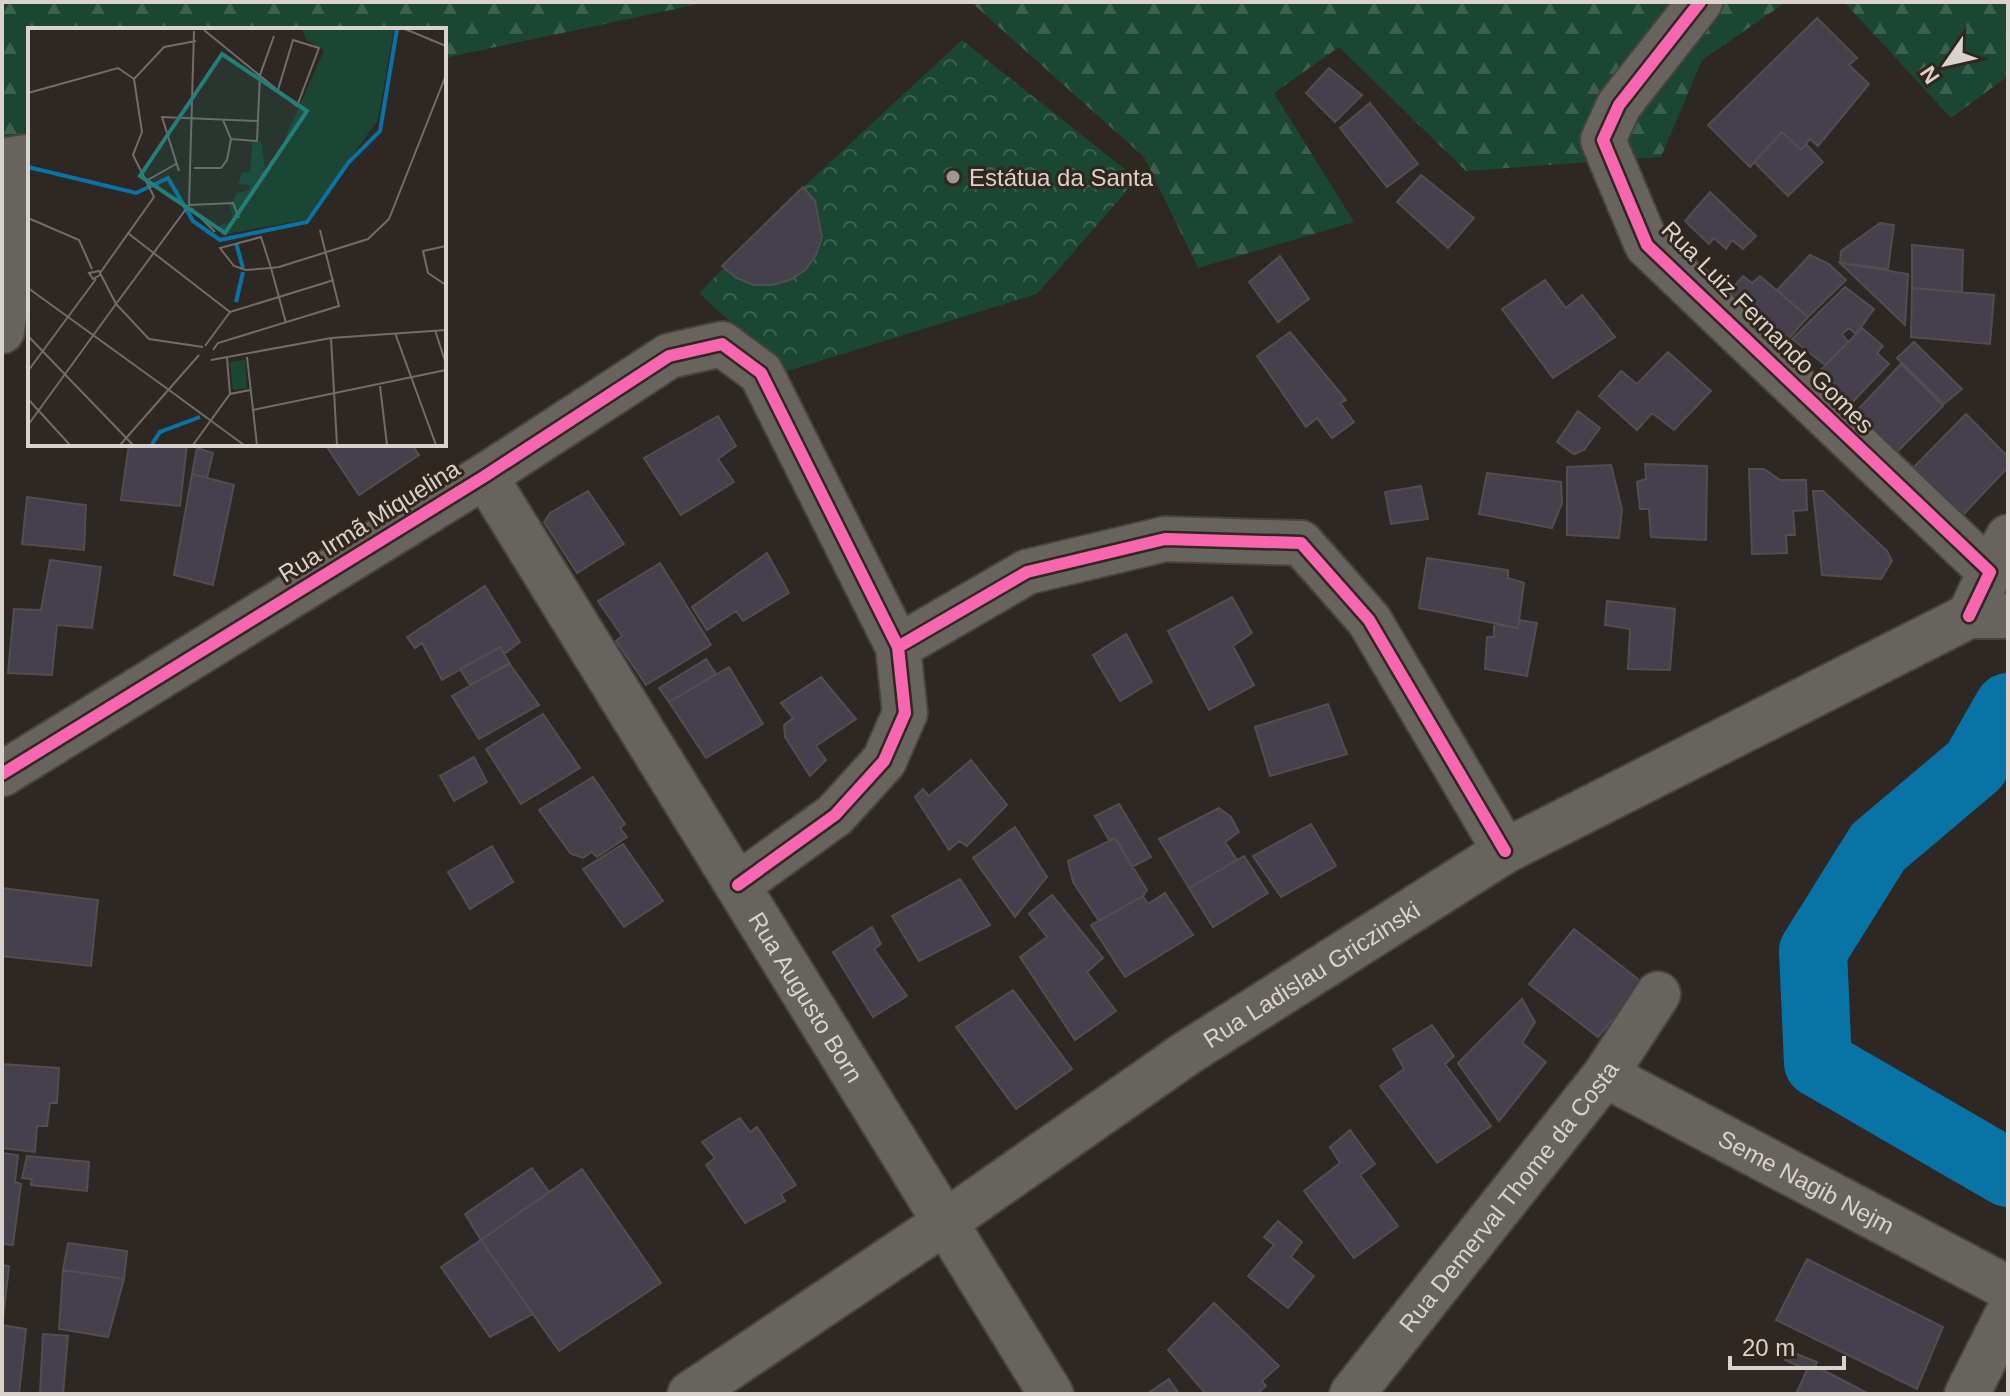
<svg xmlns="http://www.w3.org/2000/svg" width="2010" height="1396" font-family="Arial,sans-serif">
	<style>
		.forest { fill: url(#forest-firs) }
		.park { fill: url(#park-crowns) }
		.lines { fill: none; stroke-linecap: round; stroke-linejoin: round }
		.river { stroke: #0874a5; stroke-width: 68 }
		.building { fill: #44404c; stroke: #504e4e; stroke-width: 2 }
		.minor-casing { stroke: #48433f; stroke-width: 48 }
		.secondary-casing { stroke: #48433f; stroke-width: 48 }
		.minor { stroke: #67635f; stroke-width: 44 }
		.secondary { stroke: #67635f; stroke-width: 44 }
		.cycleway-casing { stroke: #31271f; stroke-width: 17 }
		.cycleway { stroke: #f766af; stroke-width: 12 }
		.poi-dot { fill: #9d9692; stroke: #31271f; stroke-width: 3 }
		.labels { text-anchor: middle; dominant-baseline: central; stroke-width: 6; stroke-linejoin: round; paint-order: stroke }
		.poi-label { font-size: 24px; fill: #d9d2cd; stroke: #31271f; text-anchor: start }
		.street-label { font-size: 24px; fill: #d9d2cd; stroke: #31271f }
		.inset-river { fill: none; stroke: #0874a5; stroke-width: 4 }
		.inset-road { fill: none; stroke: #726c67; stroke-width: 2 }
		.view { fill: #237f78; fill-opacity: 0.15; stroke: #237f78; stroke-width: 4 }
		.inset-edge { fill: none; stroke: #d9d2cd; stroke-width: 4 }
	</style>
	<defs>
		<pattern id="forest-firs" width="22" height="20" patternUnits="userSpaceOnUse" patternTransform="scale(2)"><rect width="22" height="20" fill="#1b4634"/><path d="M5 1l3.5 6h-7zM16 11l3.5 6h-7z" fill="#3c6050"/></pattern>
		<pattern id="park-crowns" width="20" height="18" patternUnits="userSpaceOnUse" patternTransform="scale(2)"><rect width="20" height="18" fill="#1b4634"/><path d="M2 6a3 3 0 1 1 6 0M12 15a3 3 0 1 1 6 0" fill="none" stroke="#3c6050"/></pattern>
	</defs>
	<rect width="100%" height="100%" fill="#2d2823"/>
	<path class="forest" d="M2,2H708L444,58V30H30V147L2,153Z
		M971,2H1786L1702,60L1661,157L1466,171L1339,47L1274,93L1354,222L1198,268L1144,157Z
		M1844,2H2008V76L1951,118Z"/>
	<path class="park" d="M962,40L1137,179L1037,294L784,372L699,293L798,192Z"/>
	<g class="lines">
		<path class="river" d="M2008,707L1975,765L1878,847L1813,951L1818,1063L2008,1173"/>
	</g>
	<path class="building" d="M1817,18L1857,58L1849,65L1869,84L1818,146L1810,139L1801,150L1782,132L1750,167L1708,125Z
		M1329,68L1362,95L1335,122L1306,93Z
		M1370,103L1418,164L1387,187L1340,128Z
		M1782,132L1801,150L1806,144L1823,162L1788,196L1754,162Z
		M1421,175L1474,218L1448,248L1397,202Z
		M803,187L815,201L822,237L816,255L805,270L790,280L772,285H754L736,278L722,266Z
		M1710,192L1756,236L1743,249L1732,240L1726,249L1714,238L1709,244L1685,221Z
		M1880,223L1894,225L1888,269L1840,263L1841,251Z
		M1912,245L1963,250L1962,292L1912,288Z
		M1810,255L1829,264L1846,280L1808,317L1777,290Z
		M1280,256L1309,299L1278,322L1249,282Z
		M1840,263L1908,274L1905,325Z
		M1743,276L1752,283L1760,276L1808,317L1770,359L1726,295Z
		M1545,280L1566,308L1582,295L1615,337L1553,378L1502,309Z
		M1845,287L1874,309L1856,334L1849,328L1842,334L1848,342L1825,365L1792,339Z
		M1912,288L1994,295L1990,344L1911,337Z
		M1862,328L1883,346L1877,353L1889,364L1840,415L1806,385Z
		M1290,332L1346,400L1340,403L1354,422L1332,438L1317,418L1306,427L1257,356Z
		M1914,342L1962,389L1944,404L1897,358Z
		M1668,352L1711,391L1674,430L1652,413L1637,430L1599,396L1621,371L1637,384Z
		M1901,364L1943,406L1889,460L1848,420Z
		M1578,411L1600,428L1584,450L1574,454L1557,442Z
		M1966,414L2008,457V467L1962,516L1914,467Z
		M718,416L736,446L718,459L734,482L681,515L644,458Z
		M129,444H187L180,506L121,500Z
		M325,444H412L419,455L359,495Z
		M197,448L213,453L207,478L192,474Z
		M1645,464L1707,466L1706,540L1651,537L1649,509H1640L1637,482L1646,479Z
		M1611,465L1622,509L1619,538L1567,535V467Z
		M1749,469H1764L1780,480H1806L1807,510L1793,511L1795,535H1786L1787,553L1752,554Z
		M1487,473L1561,482L1562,503L1552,528L1479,514Z
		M192,474L234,485L213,585L174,575Z
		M1421,486L1428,519L1391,524L1385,492Z
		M588,491L624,544L577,573L544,522L550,513Z
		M1813,491H1823L1887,551L1892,561L1881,579L1822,575Z
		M27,497L86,505L84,550L22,544Z
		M767,553L789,593L743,621L736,611L707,630L692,607Z
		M1427,558L1508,570V578L1524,583L1518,628L1419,608Z
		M50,560L101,567L92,628L57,625L52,675L8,673L14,609L41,610Z
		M660,563L711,645L646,685L616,641L622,636L598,601Z
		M485,586L520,642L504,654L500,647L442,680L422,643L415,648L407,637Z
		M1232,597L1252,633L1233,646L1254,685L1209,710L1168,631Z
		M1607,601L1675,609L1670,670L1628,669L1630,629L1605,625Z
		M1519,620L1537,623L1527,676L1485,669L1487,637H1494V624L1518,628Z
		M1126,634L1152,682L1120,701L1093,655Z
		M500,647L510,664L470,685L460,669Z
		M706,659L716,674L669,702L659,688Z
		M509,663L539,705L479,739L452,696Z
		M729,667L763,724L706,758L669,702Z
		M821,677L856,719L816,746L826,760L810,776L785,737L784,725L793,718L781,703Z
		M1328,704L1347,754L1270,776L1255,727Z
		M543,714L580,768L521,804L486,749Z
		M474,757L487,782L454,801L440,776Z
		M971,760L1007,805L967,846L959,841L949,850L915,797L923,789L929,796Z
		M593,777L625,824L620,828L627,837L597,857L592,852L583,858L571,854L539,810Z
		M1119,804L1151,857L1132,867L1115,838L1109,840L1095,816Z
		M1219,808L1231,817L1239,832L1225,842L1237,860L1189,888L1159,839Z
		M1311,824L1336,866L1281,897L1253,856Z
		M1015,827L1047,877L1015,917L973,858Z
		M1115,838L1147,890L1143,896L1099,921L1073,882L1068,861Z
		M623,844L663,901L624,927L583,869Z
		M492,846L513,882L470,909L448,872Z
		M1244,856L1268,893L1213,927L1189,888Z
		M960,879L990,925L919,961L892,916Z
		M2,888L98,900L91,966L2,956Z
		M1165,893L1193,935L1125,977L1091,925L1143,896L1148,904Z
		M1052,895L1103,958L1087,972L1116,1011L1075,1040L1020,957L1047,937L1029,914Z
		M872,927L881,944L874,949L907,996L873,1017L833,952Z
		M1574,929L1643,983L1598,1037L1529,984Z
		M1013,990L1072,1069L1016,1109L956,1027Z
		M1522,999L1535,1022L1522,1043L1546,1062L1499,1121L1458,1063Z
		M1432,1025L1454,1056L1445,1064L1491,1126L1437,1163L1380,1086L1404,1069L1393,1049Z
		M2,1064L59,1068L57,1103H50L47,1126H37L35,1152L2,1148Z
		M740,1118L750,1132L757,1127L796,1185L781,1194L785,1201L745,1223L706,1165L715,1158L702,1142Z
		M1350,1130L1375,1164L1360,1175L1398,1226L1354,1258L1304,1191L1340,1163L1330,1147Z
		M2,1153L18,1155L15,1182L21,1184L13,1245L2,1244Z
		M27,1156L89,1162L87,1191L31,1185L32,1179L22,1178Z
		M532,1168L549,1192L481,1240L465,1214Z
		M582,1169L661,1283L559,1351L481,1240Z
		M1278,1221L1302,1242L1291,1257L1314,1276L1288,1308L1248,1276L1274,1245L1264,1237Z
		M481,1240L533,1314L490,1337L441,1267Z
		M68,1243L127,1251L124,1279L63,1270Z
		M1807,1259L1943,1327L1917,1389L1776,1320Z
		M2,1265L9,1266L3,1319H2Z
		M63,1270L124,1279L108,1337L59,1329Z
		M1214,1303L1279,1366L1262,1381L1266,1386L1257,1394H1206L1168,1350Z
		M2,1325L26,1329L19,1394H2Z
		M43,1334L68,1336L63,1394H40Z
		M1789,1351L1817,1362L1815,1366L1869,1394H1796L1807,1370L1785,1360Z
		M1169,1379L1179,1394H1147Z"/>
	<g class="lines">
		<g class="minor-casing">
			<g id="minor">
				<path d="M1700,2L1619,105L1603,140L1647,245L1990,572L1969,616"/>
				<path d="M2,161L25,157L2,331"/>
				<path id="s1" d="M485,476L1051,1394"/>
				<path d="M1990,572L2008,537"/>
				<path d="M898,647L1027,572L1165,539L1301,543L1369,620L1505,851"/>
				<path d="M2,774L485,476L669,356L722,344L761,373L898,647L905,713L884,761L835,815L738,885"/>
				<path id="s2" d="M1605,1075L2008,1288"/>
				<path id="s3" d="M1352,1394L1605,1075L1658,994"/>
				<path d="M1967,1394L2008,1313"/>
			</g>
		</g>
		<g class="secondary-casing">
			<g id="secondary">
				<path id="s4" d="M690,1394L944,1223L1187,1053L1505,851L1969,616H2008"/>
			</g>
		</g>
		<use href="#minor" class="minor"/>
		<use href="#secondary" class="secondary"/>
		<g class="cycleway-casing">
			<path id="cycleway" d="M1700,2L1619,105L1603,140L1647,245L1990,572L1969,616
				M898,647L1027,572L1165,539L1301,543L1369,620L1505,851
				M2,774L485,476L669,356L722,344L761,373L898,647L905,713L884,761L835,815L738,885"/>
		</g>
		<use href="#cycleway" class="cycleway"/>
	</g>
	<circle class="poi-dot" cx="953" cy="177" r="8"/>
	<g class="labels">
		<g class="poi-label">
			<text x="969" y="177">Estátua da Santa</text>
		</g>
		<g class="street-label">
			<text transform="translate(1768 327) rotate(45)">Rua Luiz Fernando Gomes</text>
			<text transform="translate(369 521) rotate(-32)">Rua Irmã Miquelina</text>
			<text stroke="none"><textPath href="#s4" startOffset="750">Rua Ladislau Griczinski</textPath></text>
			<text stroke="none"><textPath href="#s1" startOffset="612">Rua Augusto Born</textPath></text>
			<text stroke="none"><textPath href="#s2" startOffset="228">Seme Nagib Nejm</textPath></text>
			<text stroke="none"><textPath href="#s3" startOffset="252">Rua Demerval Thome da Costa</textPath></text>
		</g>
	</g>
	<g transform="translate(28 28)">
		<rect width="418" height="418" fill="#2d2823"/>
		<path d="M274,1H366L350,92L277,192L193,207L192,197L206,194L202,177L209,165L221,162V157L210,156L214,145L244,140L296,22L278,12Z" fill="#1b4634"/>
		<path d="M233,113L237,140L222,145L224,115ZM217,332L219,360L205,362L202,334Z" fill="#1b4634"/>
		<path class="inset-river" d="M0,139L108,165L140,150L165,193L192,212L279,194L320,135L352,103L369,1M208,215L215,240M208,274L215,244M124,416L132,404L172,389"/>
		<path class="inset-road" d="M377,1L418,18M176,2L269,78L291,20L265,12L250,62M0,65L90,40L106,51M203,111L229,113L232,47L246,8M166,140H193L199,132L203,111L195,92M151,143L134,89L230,93M118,153L148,136M161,177L205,175L211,190M163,180L187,204M0,190L51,212L64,241M101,206L202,284M418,218L395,223L400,245L418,257M72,245L126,169L105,127L114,104L106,51L136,19L168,13M72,247L65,251L61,245L71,243L88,276L121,311L175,319M0,260L141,362M88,276L161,177L166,3M202,284L306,252M258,295L243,240L233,209L192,220L206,238L218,242L243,240L251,239L340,211L361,191L418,47M407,302L418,336M367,305L408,417M0,308L105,417M303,310L309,417M177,318L202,284M185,322L190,315L311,278L292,202M219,329L229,417M199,330L202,366M183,332L303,310L418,302M0,343L68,251M352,358L359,417M141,362L216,417M0,371L42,417M225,382L418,342M0,397L88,276M92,417L171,327M165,417L202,366L222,362"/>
		<path class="view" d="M194,26L279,83L197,205L112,148Z"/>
		<rect width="418" height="418" class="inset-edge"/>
	</g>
	<rect width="2010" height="1396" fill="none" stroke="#d9d2cd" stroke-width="8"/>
	<g transform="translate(1946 64) rotate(236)" stroke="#31271f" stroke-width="6" paint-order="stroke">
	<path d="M0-6L14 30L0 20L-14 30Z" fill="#d9d2cd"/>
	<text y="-12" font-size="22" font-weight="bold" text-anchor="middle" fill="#d9d2cd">N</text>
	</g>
	<path d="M1730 1356v12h114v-12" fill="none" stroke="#d9d2cd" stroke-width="4"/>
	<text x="1742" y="1356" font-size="24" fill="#d9d2cd" stroke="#31271f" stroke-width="6" paint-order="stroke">20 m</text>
</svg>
